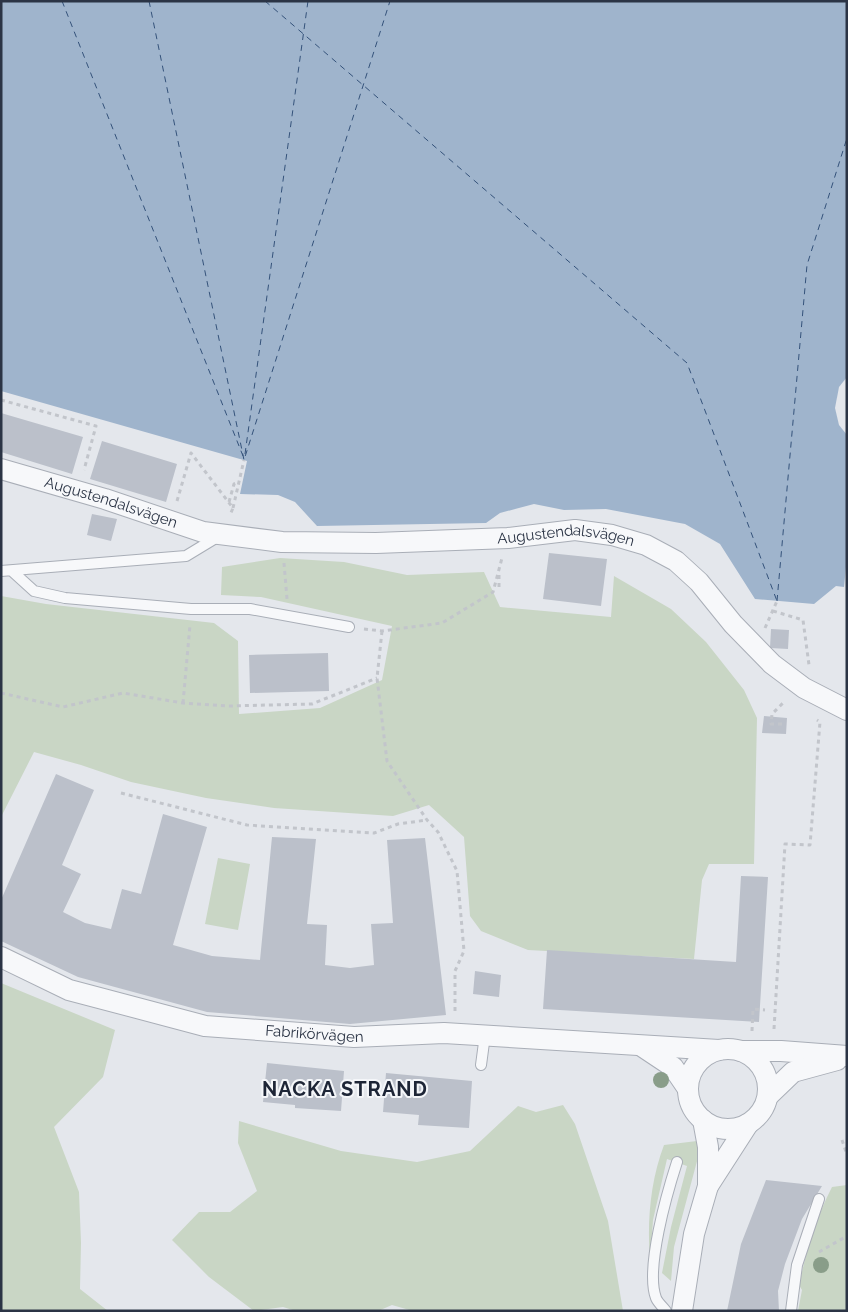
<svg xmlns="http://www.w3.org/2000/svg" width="848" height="1312" font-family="Raleway,sans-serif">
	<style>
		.green { fill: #c9d6c5 }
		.water { fill: #9fb4cc }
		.pier { fill: #e4e7ec }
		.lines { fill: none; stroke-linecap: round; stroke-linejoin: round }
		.ferry { stroke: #34527a; stroke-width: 1; stroke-dasharray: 6 5; stroke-linecap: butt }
		.building { fill: #bbc0ca }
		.service-casing { stroke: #a9aeb7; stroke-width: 12 }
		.minor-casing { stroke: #a9aeb7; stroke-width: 22 }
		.path { stroke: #c2c5cb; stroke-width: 3; stroke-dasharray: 4 4; stroke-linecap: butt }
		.service { stroke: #f7f8fa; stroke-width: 10 }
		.minor { stroke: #f7f8fa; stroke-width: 20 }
		.tree { fill: #899d89 }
		.labels { text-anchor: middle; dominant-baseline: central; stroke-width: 4; stroke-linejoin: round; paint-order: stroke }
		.street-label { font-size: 15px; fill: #2b3445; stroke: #f4f6f9 }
		.district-label { font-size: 20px; font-weight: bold; letter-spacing: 1px; fill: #1d2536; stroke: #f4f6f9 }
	</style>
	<rect width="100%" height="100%" fill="#e4e7ec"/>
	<path class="green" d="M280,558L344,562L407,575L484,572L500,607L611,617L614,576L671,609L706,642L744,690L757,718L754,864H709L702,880L694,959L528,950L481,931L470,916L464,837L429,805L393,816L274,808L206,798L131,782L81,765L34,752L1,817V596L46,604L214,623L238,641L239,714L320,708L382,680L392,626L261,597L221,595L222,567Z
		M218,858L250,864L238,930L205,924Z
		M1,983L115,1030L103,1077L54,1127L79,1192L81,1243L80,1289L108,1311H1Z
		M563,1105L575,1124L608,1221L623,1311H413L392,1305L378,1311H296L283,1307L254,1311L209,1277L172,1240L199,1212H230L257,1191L238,1143L239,1121L341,1151L417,1162L470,1151L518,1106L536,1112Z
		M697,1141L700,1150L674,1247L671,1281L662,1273L671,1227L687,1166L667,1159L653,1220L650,1261C647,1222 650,1182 664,1145Z
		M847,1185V1311H798L802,1290L799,1285C806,1252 816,1218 832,1187Z"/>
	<path class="water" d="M1,1H847V557L844,587L836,586L814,604L755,599L720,544L685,524L606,509L564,510L534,504L500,513L486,523L317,526L295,502L278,495L240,494L247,461L1,391Z"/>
	<path class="pier" d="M847,377V435L839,425L835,408L839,387Z"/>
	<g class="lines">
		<path class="ferry" d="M62,1L243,456
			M149,1L244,460L390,1
			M265,1L687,363L777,601
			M245,454L308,1
			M777,601L807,265L847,138"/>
	</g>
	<path class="building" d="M1,413L83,437L72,474L1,452Z
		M102,441L177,464L166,502L90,479Z
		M92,514L117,519L111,541L87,535Z
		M549,553L607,559L601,606L543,599Z
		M771,629L789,630L788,649L770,648Z
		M328,653L329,691L250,693L249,655Z
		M764,716L787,718L786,734L762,733Z
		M56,774L94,790L62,865L81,874L63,912L85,923L111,929L122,889L141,894L163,814L207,827L173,945L212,956L260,960L272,837L316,839L307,924L327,925L325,965L350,968L374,965L371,924L393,923L387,840L425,838L446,1015L350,1024L207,1012L78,977L1,941V900Z
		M741,876L768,877L759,1022L543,1009L547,950L736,962Z
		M475,971L501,975L499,997L473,994Z
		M267,1063L344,1071L341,1111L295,1108V1105L263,1102Z
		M386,1073L472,1081L469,1128L418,1125L419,1115L383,1112Z
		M766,1180L822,1186L802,1219L785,1264L778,1291L779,1311H727L741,1244Z"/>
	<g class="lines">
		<g class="service-casing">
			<path id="service" d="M1,571L186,556L219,536
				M12,571L34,591L65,598L191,609H250L349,627
				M481,1065L485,1035
				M666,1311C663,1307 658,1303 656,1298C645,1269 667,1193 677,1162
				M791,1311L797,1265L819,1199"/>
		</g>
		<g class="minor-casing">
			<g id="minor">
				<path id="s1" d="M1,469L105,499L203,532L282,542L376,543L508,538L575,530L612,535L646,545L676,561L699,582L733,624L772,664L804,688L847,710"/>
				<path id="s2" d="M1,957L69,990L205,1026L354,1037L444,1033L719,1050"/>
				<path d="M643,1047L673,1067L688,1089"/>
				<circle cx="728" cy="1089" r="40"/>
				<path d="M741,1051H781L847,1056"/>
				<path d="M768,1096L793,1072L837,1060"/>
				<path d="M708,1186L748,1124"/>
				<path d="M682,1311L694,1234L708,1186V1147L703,1120"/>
			</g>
		</g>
		<path class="path" d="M1,400L96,426L84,470
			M177,501L191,453L233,508L230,515
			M229,502L234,484L239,482
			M233,508L244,460
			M284,563L287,599
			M499,575V587
			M773,611L803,620L809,665
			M765,628L777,601
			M364,629L382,631L442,623L493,592L502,558
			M382,631L377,678L387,761L427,820L438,832L457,871L464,951L455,971V1014
			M1,693L63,707L123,693L183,703L228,706L312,704L377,678
			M183,703L190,625
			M782,724H771L772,714L784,702L785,703
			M121,793L247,825L374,833L398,824L427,820
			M774,1029L785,844L810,845L820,722L817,720
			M752,1031L753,1009L765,1010
			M842,1140L847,1155
			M819,1252L847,1236"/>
		<use href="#service" class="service"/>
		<use href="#minor" class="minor"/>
	</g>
	<g class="tree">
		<circle cx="661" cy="1080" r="8"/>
		<circle cx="821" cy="1265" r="8"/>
	</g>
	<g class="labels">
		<g class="street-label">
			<text stroke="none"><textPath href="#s1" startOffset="115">Augustendalsvägen</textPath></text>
			<text stroke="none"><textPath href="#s1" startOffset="576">Augustendalsvägen</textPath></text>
			<text stroke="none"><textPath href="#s2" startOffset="326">Fabrikörvägen</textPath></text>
		</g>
		<g class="district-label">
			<text x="345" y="1089">NACKA STRAND</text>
		</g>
	</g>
	<rect width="848" height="1312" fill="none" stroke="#2b3445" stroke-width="5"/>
</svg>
